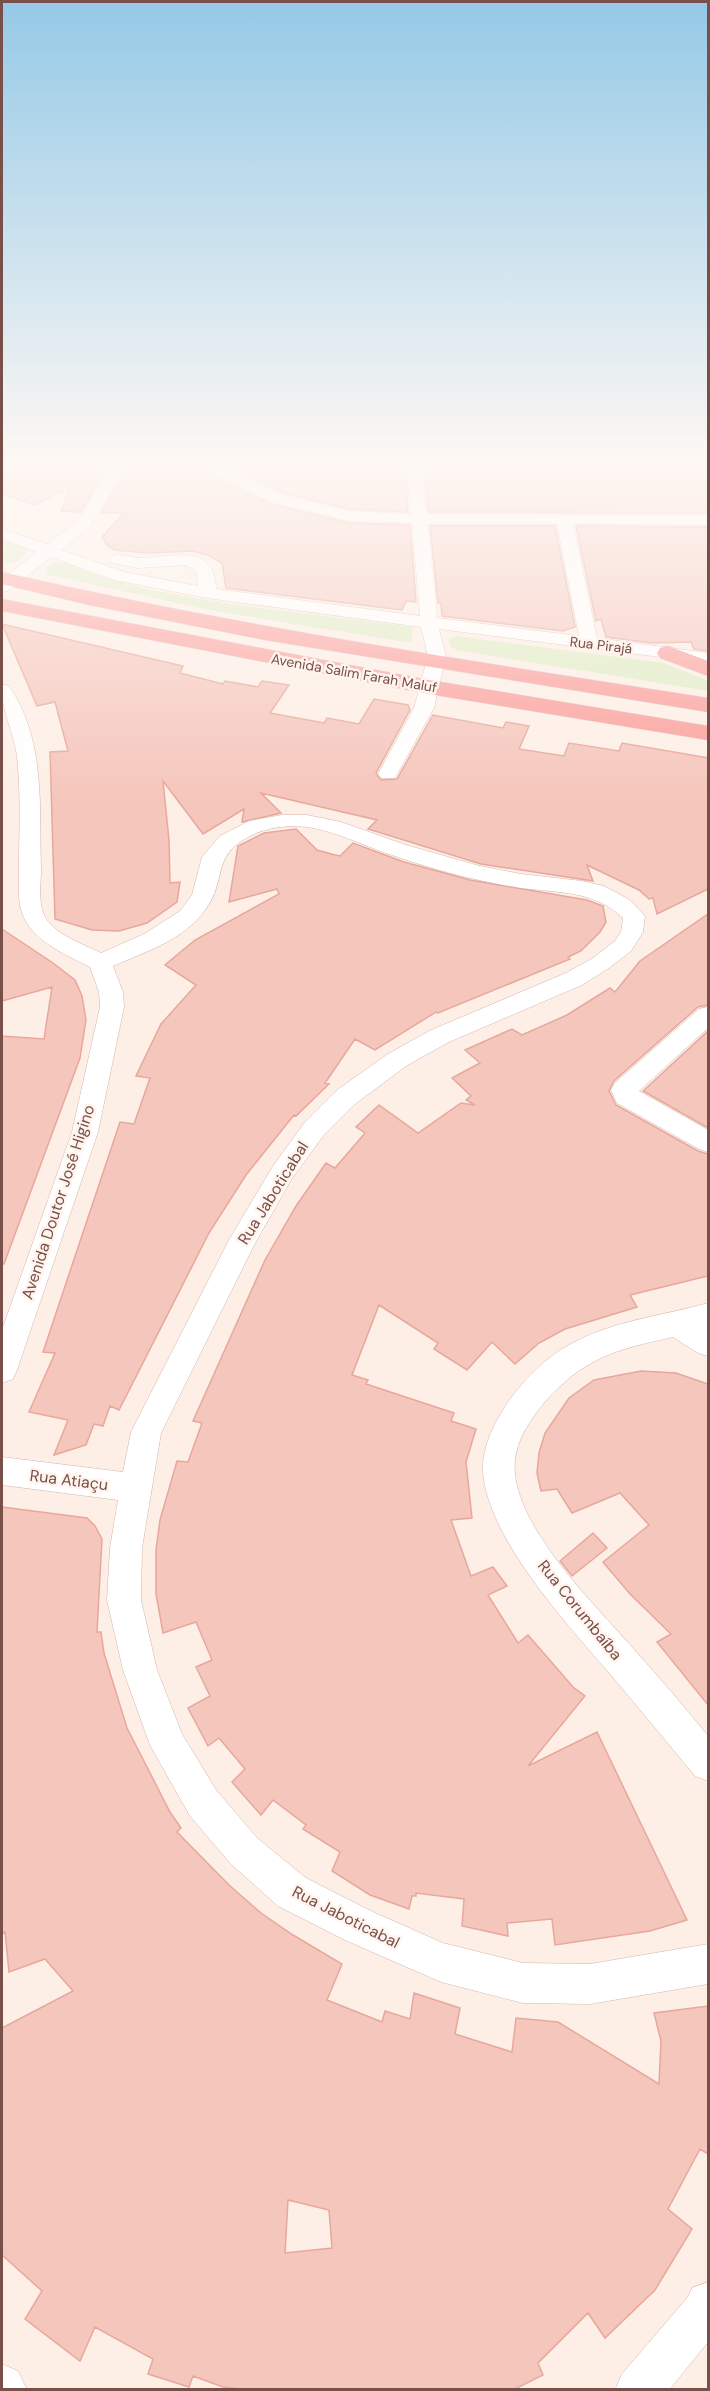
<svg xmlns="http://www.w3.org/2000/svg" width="710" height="2391" font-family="'DM Sans',sans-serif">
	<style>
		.green { fill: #deecc3 }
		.building { fill: #f5c6bc; stroke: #e8a79c; stroke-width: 1.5; fill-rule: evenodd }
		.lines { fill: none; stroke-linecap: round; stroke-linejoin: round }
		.minor-casing { stroke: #d3b6ae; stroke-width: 1 }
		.highway-casing { stroke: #d9cecc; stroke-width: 1 }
		.minor { fill: #fff; fill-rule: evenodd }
		.highway { fill: #fb9d9a; fill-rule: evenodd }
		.labels { text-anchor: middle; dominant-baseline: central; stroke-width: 5; stroke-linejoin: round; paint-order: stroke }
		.far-street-label { font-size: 14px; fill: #794f49; stroke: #fff4ee }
		.street-label { font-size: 16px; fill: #794f49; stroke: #fff4ee }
	</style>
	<rect width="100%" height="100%" fill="#fdefe6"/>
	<path class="green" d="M2,540L25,548L26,553C21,562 11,564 2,562Z
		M55,563H66L101,577L151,590L231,604L413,627L411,643L204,609L46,574L47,568Z
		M456,636L664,663L708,681V691L456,650L450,646L449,639Z"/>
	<path class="building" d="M2,464H110L81,512L61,511L70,487L35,505L2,494Z
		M130,464H196L200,469L271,504L349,523L410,525L416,602L406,601L402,610L226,588L222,563L208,555L193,551L148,553L115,550L108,546L102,537L124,513H101Z
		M222,464H404L408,512L350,509L284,493Z
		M423,464H699L708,489V513L429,512Z
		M430,526H555L575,627L563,631L442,616L441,603H438Z
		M576,526L708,527V651L694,649L691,642L652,643L606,637L601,619L596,621Z
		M2,624L183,666L180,673L223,684L225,681L258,687L262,681L289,685L270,713L324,723L327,718L359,724L374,699L408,705L410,710L376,773L381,780L397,779L433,715L503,728L506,722L529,726L519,749L564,756L569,743L619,751L622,743L708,758V889L657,914L653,898L649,899L639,890L587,865L593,881L481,864L368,829L377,820L261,793L281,813L242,822L244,809L203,834L163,781L169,840L170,883L180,882L177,902L147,923L119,931L92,930L55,919L50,752L68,751L55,702L37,706Z
		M296,829L317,850L335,855L340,856L353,843L404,862L470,880L587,900L603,906L606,922L600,932L581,951L568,957L570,959L438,1013L436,1012L375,1050L355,1039L325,1083L329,1084L296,1116L294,1115L246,1175L209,1233L119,1410L110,1406L103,1426L94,1424L86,1445L54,1455L68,1420L29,1412L55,1353L43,1352L120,1122L134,1124L150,1078L136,1076L161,1024L196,985L165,965L195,940L279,894L277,889L229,902L238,846L264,833Z
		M708,914V1005L698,1007L614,1081L609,1091L616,1105L698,1151L708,1154V1276L630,1295L637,1307L565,1329L539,1343L515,1364L492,1342L467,1370L434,1349L438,1343L379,1305L352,1375L368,1380L366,1384L454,1413L451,1421L476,1429L466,1462L472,1518L451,1520L471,1576L493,1567L507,1586L488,1595L518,1643L528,1635L573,1687L585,1696L528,1766L597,1732L687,1920L650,1931L555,1945L552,1919L507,1923L508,1936L462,1926L464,1899L416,1893V1896H412L409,1909L370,1895L332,1871L340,1852L303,1829L306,1825L273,1800L261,1815L232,1782L245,1769L219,1738L208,1746L188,1708L210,1696L196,1667L212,1660L196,1622L163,1633L156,1594V1550L160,1520L177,1461L188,1462L202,1423L193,1421L265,1260L296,1206L326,1163L335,1168L365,1133L356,1127L379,1105L418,1133L461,1103L475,1105L466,1100L471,1096L452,1078L480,1063L465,1050L512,1029L522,1035L567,1015L610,988L615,992L640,961Z
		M2,929L53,963L75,980L82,996L86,1020L80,1058L4,1264H2V1036L44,1039L52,987L2,1001Z
		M708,1031V1128L643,1091Z
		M641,1371L676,1373L708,1384V1705L657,1642L671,1634L630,1594L603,1562L649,1525L620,1493L572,1513L557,1489L541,1491L537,1473L539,1453L545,1433L569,1398L594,1380Z
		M2,1507L87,1518L95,1526L102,1539L97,1632H101L104,1653L127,1728L170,1812L181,1828L177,1832L229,1885L261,1913L293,1935L342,1964L327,2000L382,2022L385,2011L410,2019L414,1993L460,2008L455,2034L512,2052L516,2018L558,2022L659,2084L661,2041L654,2013L708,2006V2154L700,2149L668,2209L692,2229L655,2290L605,2338L588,2313L538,2363L543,2375L513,2390H253L223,2387L193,2376L189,2387L148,2374L153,2359L95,2327L80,2361L25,2319L42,2291L2,2255V2028L73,1991L45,1959L9,1972L5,1932L2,1933ZM288,2200L329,2210L332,2248L285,2253Z
		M593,1533L607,1548L572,1576L560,1561Z"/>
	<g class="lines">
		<g class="minor-casing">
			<path id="minor" d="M113,464H128L89,528L61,550L124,572L198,586L196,571L187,565L138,568L111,563L109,559L117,554C125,556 132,558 141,558C171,558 215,542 216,589L420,616L412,523L350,521L272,502L201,467L198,464H217L283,495L350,511L411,514L406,464H421L427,514L708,515V525L573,524L597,638L708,653V663L439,629L446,656L434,708L395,778H381L378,774L414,708L428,656L421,627L207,598L114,580L51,557L8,591L2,592V579L37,552L2,539V529L47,544L77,522ZM428,524H557L579,636L437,618Z
				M2,684L9,686C46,740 39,806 41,869C41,883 38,901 44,915C53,934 83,944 101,953L144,934L180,911L192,895L202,857L220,836L249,821L282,815H307L341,822L406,845L480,866L521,874L582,881L604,886L630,900L645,916L643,932L631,951L609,968L582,985L449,1042L406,1066L355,1104L323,1136L291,1180L254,1245L161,1433L142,1548L141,1600L157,1670L182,1734L216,1790L257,1838L306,1878L373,1912L443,1943L523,1963L590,1964L708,1944V1984L590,2004L523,2003L441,1982L345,1940L278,1906L231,1864L190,1816L150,1745L123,1670L107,1600L110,1548L118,1500L2,1485V1457L123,1472L131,1432L229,1240L273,1166L305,1122L337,1090L388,1054L431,1030L566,973L593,958L615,941L621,932L623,918C594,890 558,893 521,888C476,881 431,869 389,854C362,845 336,831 307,827C288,825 267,827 250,836C210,856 228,880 205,910C184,940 145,952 113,966L123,992L124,1007L98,1132L17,1370L13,1379L2,1383V1330L72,1132L100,1007L99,992L90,967C59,951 21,937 19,897C18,850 22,803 17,756C14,732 0,709 2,684Z
				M708,1007V1028L639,1091L708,1130V1152L699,1149L617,1103L611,1090L615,1083L699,1009Z
				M708,1303V1327L706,1328L708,1329V1356L698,1353L673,1337C615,1350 584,1357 543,1404C527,1424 512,1447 515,1474C521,1532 593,1603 631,1646C657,1675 683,1705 708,1736V1781L695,1776C667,1742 639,1708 610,1674C568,1625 488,1539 483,1472C480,1426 530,1366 569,1345C611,1321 662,1316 708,1303Z
				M708,2282V2342L669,2390H615L622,2374L688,2297L692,2288Z
				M2,2364L18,2371L27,2390H2Z"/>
		</g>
		<g class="highway-casing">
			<path id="highway" d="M2,572C235,626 472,661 708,698V712L265,640L89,605L2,584Z
				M2,599L429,680L708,726V740L429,694L2,611Z
				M668,646L708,661V676L660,658L657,653L660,648Z"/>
		</g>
		<use href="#minor" class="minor"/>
		<use href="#highway" class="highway"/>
	</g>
	<linearGradient id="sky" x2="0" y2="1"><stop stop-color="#95c9e7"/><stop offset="0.58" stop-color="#fef8f4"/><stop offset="1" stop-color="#fef8f4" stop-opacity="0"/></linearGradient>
	<rect width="710" height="799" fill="url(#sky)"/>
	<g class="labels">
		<g class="far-street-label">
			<text transform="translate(601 645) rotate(7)">Rua Pirajá</text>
			<text transform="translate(354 673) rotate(10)">Avenida Salim Farah Maluf</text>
		</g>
		<g class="street-label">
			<text transform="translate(273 1193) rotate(-58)">Rua Jaboticabal</text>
			<text transform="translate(58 1202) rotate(-72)">Avenida Doutor José Higino</text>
			<text transform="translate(69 1480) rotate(7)">Rua Atiaçu</text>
			<text transform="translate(580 1610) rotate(51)">Rua Corumbaíba</text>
			<text transform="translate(346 1917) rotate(27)">Rua Jaboticabal</text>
		</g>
	</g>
	<rect width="710" height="2391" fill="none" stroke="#794f49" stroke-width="6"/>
</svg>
